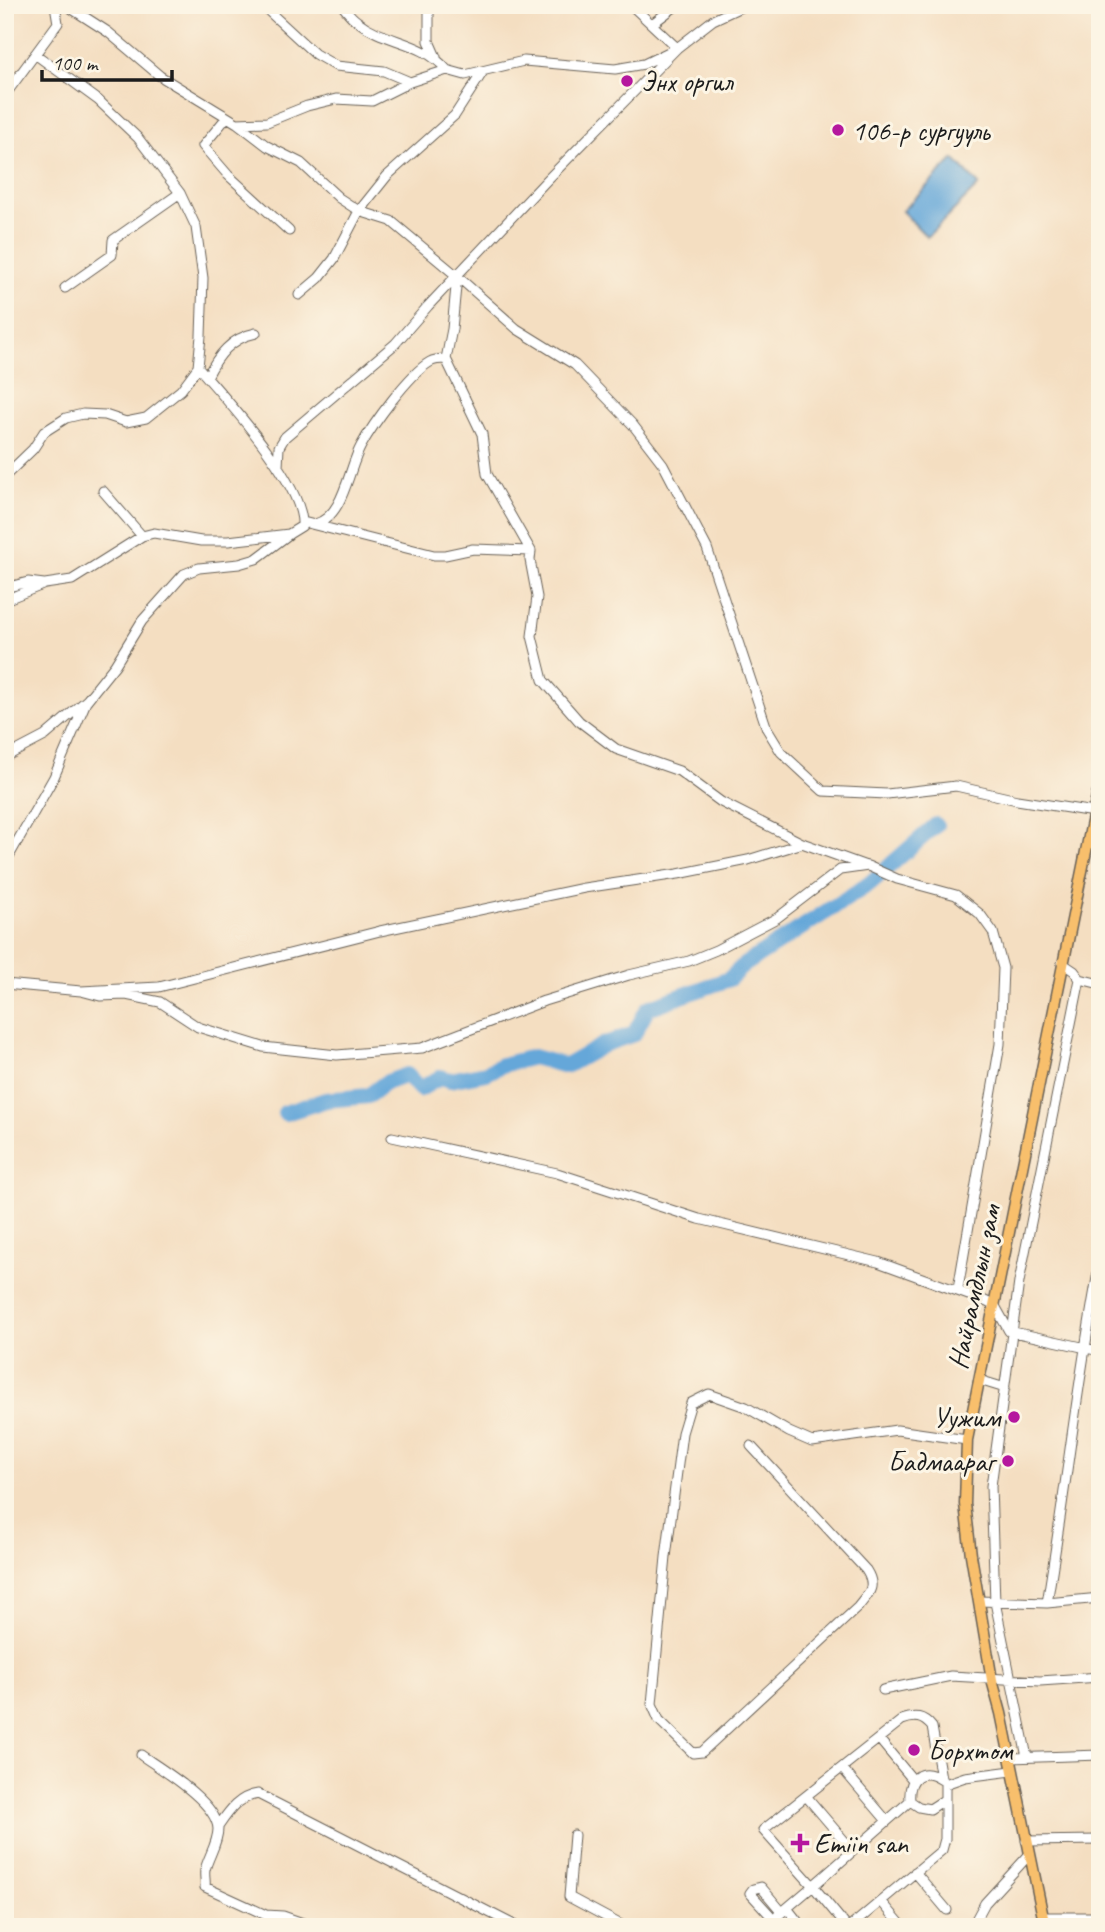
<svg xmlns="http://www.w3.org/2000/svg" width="1105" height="1932" font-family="Caveat,sans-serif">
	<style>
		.water { fill: #65a7d9; stroke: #40627a; stroke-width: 2 }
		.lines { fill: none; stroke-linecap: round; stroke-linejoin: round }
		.river { stroke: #65a7d9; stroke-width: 16 }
		.minor-casing { stroke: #686056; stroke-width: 11 }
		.major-casing { stroke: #686056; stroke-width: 13 }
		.minor { stroke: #fff; stroke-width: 9 }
		.major { stroke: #f8bf6c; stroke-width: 10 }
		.poi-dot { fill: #b5179e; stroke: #fcf5e5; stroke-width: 2.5 }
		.labels { text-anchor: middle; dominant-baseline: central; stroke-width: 6; stroke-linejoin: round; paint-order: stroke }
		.poi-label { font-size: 28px; fill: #1c1c1c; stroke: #fcf5e5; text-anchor: start }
		.street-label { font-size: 28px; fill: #1c1c1c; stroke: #fcf5e5 }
	</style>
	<rect width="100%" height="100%" fill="#fcf5e5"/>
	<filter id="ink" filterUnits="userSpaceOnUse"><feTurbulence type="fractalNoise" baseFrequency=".0143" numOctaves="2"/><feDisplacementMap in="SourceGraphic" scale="14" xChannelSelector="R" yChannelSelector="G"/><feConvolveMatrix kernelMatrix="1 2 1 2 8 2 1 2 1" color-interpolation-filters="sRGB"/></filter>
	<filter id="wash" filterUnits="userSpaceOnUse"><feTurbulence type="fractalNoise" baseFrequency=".00686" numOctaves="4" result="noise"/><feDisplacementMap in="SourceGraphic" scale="28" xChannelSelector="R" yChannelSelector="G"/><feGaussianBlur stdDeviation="1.57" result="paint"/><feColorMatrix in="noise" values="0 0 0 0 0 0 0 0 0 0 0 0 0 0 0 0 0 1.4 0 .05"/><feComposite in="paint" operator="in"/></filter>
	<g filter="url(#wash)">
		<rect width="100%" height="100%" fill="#f4dec1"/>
		<path class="water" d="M954,159L979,185L927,237L902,211Z"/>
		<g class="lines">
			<path class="river" d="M285,1113L326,1100L368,1096L385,1083L407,1075L420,1089L441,1077L450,1080L486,1073L502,1065L533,1057L566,1066L605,1044L634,1034L648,1008L729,979L744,965L869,884L936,825"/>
		</g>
	</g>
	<g filter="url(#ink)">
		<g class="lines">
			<g class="minor-casing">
				<path id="minor" d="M66,5L108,32L160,76L237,123L267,122L307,106L336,99L372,101L410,82L447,70L465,75L524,61L615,69L644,64L677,48L713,20L745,5
					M262,5L315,54L336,66L384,71L410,82
					M342,5C346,10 351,17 357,21C386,44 420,39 447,70
					M429,5V41L436,57
					M652,24L677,5
					M5,95L58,23L55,5
					M227,117L203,146L228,175L289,231
					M237,123L267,146L301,163L339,198L359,211L391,221L457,276L517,329L575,365L633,425L663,464L707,548L767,729L781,752L823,791L887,794L956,786L1017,800L1094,812
					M5,210V213
					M457,276L452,329L446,359L482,434L487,474L531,551L530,560L537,597L532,636L543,680L579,721L616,749L679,771L721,802L802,843L866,866
					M65,288L112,255L113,240L180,193
					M299,295L319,278L334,259L359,211L387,176L455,115L482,73
					M207,377C218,355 231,338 256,333
					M278,467L279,447L285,437L395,344L428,306L547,180L677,48L631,5
					M5,476L33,449L44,432L66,418L83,414L105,415L126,422L146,418L181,390L198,367L201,336L203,278L196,227L180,193L138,138L98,100L35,54
					M103,491L142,536
					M303,522L434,555H445L473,549L531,551
					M315,524C344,517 348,469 361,446C373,424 409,374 430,362C435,359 441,359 446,359
					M5,588L28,582L44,584
					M5,600L45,584L72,580L142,536L154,533L201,541H228L289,534L302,526C305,485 225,398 198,367
					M5,757L45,736L87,700L115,665L142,621L184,574L199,568L239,564L256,559L288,535
					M5,863L54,777L86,702
					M1062,963L1074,971L1080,979L1100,984
					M5,984L81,991L159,987L380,931L584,888L678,874L748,860L803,843
					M81,991L100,996L126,995L160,1002L198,1027L263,1047L337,1055L422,1048L544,1001L629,975L689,961L716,950L777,918L840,870L868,866L897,879L956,895L980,914L993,932L1003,968L1000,1044L958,1289
					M392,1137L557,1173L699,1219L878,1262L985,1301L995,1306L1009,1331L1100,1351
					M979,1380L1005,1388
					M751,1446L866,1570C877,1587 869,1593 858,1607L702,1752L693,1753L659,1720L652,1704L666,1557L682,1433L691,1403L709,1394L746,1407L789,1432L812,1442L897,1430L967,1440
					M979,1601L1047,1603L1100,1598
					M1047,1603C1066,1489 1078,1375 1100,1262
					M883,1690L951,1676L1040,1681L1100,1677
					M879,1739L913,1780
					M141,1755C161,1769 217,1802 218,1829C218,1843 208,1857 205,1870C204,1876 206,1881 205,1887L266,1915L283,1916L314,1927
					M1027,1757L995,1602L991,1486L1019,1282L1080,979
					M1010,1758L1100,1755
					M842,1768L887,1821
					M942,1780C921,1766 908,1778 910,1801L919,1807L930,1809L944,1800
					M806,1796L853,1851
					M218,1827C229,1811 238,1797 258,1794L518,1927
					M574,1835L569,1897L625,1927
					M1026,1841L1100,1840
					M915,1872L947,1910
					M881,1901L903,1927
					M787,1908L802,1927
					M1043,1917H1100
					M774,1919L813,1886L763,1830L902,1720C915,1715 923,1716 932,1727L941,1778
					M781,1927L750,1893L753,1889L761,1887L782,1912
					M847,1927L813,1886L910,1801
					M850,1927L942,1850L945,1839V1784L965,1777L1012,1771
					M972,1927L985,1903L1028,1856"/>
			</g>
			<g class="major-casing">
				<path id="major" d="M1045,1927L1001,1713L992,1680L971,1555L965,1504L967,1440L1100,782"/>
			</g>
			<use href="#minor" class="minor"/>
			<use href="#major" class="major"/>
		</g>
	</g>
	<g class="poi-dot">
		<circle cx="627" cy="81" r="7"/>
		<circle cx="838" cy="130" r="7"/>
		<circle cx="1014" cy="1417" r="7"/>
		<circle cx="1008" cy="1461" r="7"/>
		<circle cx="914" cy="1750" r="7"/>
		<path d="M796.5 1832.5h7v7h7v7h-7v7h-7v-7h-7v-7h7z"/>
	</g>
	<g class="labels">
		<g class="poi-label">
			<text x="641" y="81">Энх оргил</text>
			<text x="852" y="130">106-р сургууль</text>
			<text x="1000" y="1417" text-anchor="end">Уужим</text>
			<text x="994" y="1461" text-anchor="end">Бадмаараг</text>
			<text x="928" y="1750">Борхтом</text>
			<text x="814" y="1843">Emiin san</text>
		</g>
		<g class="street-label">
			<text transform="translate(974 1287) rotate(-78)">Найрамдлын зам</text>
		</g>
	</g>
	<rect width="1105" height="1932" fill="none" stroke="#fcf5e5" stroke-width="28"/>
	<path d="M42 70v10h130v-10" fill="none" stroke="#1c1c1c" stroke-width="3.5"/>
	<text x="52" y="70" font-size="21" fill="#1c1c1c" stroke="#fcf5e5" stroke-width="5" paint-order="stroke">100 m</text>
</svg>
